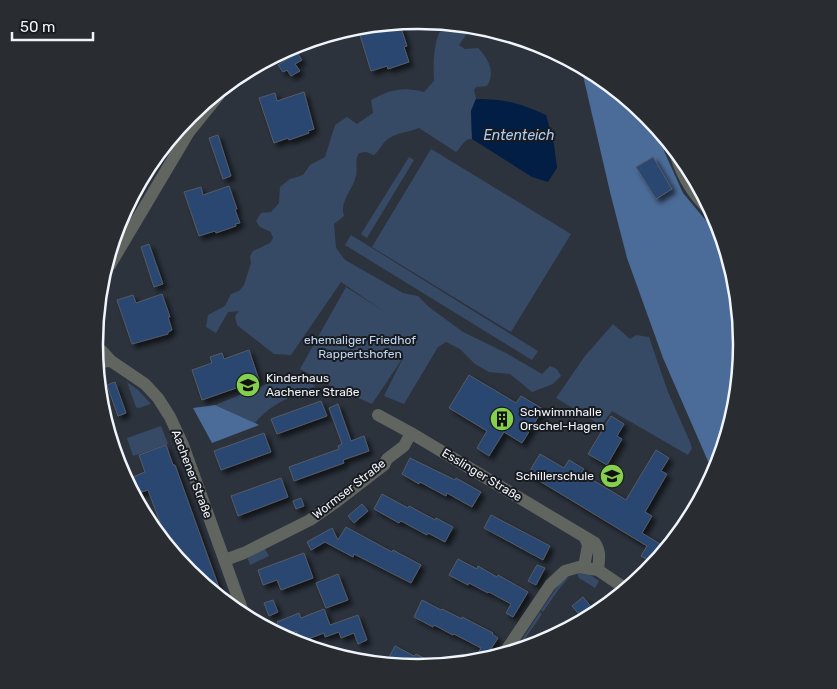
<svg xmlns="http://www.w3.org/2000/svg" width="837" height="689" font-family="Rubik,sans-serif">
	<style>
		.green { fill: #364a66 }
		.forest { fill: #4b6b98 }
		.water { fill: #021e45 }
		.building { fill: #294772; stroke: #545b66; filter: url(#shadow) }
		.lines { fill: none; stroke-linecap: round; stroke-linejoin: round }
		.street { stroke: #616560; stroke-width: 12 }
		.labels { text-anchor: middle; dominant-baseline: central; stroke-width: 4; stroke-linejoin: round; paint-order: stroke }
		.park-label { font-size: 12px; fill: #c2d5f2; stroke: #181b1f }
		.poi-label { font-size: 12px; fill: #f0f4fb; stroke: #181b1f; text-anchor: start }
		.street-label { font-size: 12px; fill: #f0f4fb; stroke: #181b1f }
		.water-label { font-size: 14px; font-style: italic; fill: #b0cdf7; stroke: #181b1f }
		.rim { fill: none; stroke: #f0f4fb; stroke-width: 2.5 }
	</style>
	<defs>
		<filter id="shadow"><feDropShadow dx="4" dy="4" stdDeviation="2.5" flood-color="#0009"/></filter>
	</defs>
	<rect width="100%" height="100%" fill="#2c333d"/>
	<path class="green" d="M444,25L479,26L478,32L466,35L459,45L465,49L478,48C488,58 496,72 487,86L476,87L474,90L476,99L471,111L472,139C464,138 462,147 456,152L419,128C410,132 397,132 388,139C382,143 380,150 374,155L366,152L359,153C354,161 358,167 356,176C353,190 339,201 344,216L334,224L336,248L345,260L403,293L418,296L429,307L463,332L506,353L542,374L550,366L557,369L561,376L553,384L532,392L510,374L489,372L475,364L460,349L446,342L438,347L404,404L384,396L404,356L372,404L335,388L300,369L346,287L385,312L341,282L291,355L274,354L237,325L235,316L239,311L228,312L216,333L206,327L208,315L225,306L231,294L239,291L244,285L251,263L250,256L253,251L270,243L273,238L271,232L260,227L256,221L261,213L271,212L279,203L280,187L290,179L303,175L310,165L325,157L335,125L347,117L357,124L373,113L371,100C388,90 404,86 424,92L434,81C433,65 433,38 444,25Z
		M431,149L571,234L511,332L372,247Z
		M409,157L414,160L367,238L361,234Z
		M351,235L538,351L532,360L345,245Z
		M613,324L630,339L636,335L649,337L668,392L690,442L692,448L688,455L612,411L603,423L599,424L556,398L585,356Z
		M291,374L316,386C293,396 271,403 255,423L215,405Z
		M127,382L138,390L151,404L139,408L136,407Z
		M161,426L168,444L133,456L127,438Z
		M264,547L269,556L250,565L247,556Z
		M577,573L589,574L599,581L595,588L579,578Z
		M570,576L559,589L543,612L541,610L560,583Z
		M540,612L542,614L518,649L515,650Z"/>
	<path class="forest" d="M582,71L648,115L662,135L664,151L683,193L708,223L720,227L743,345L718,469L714,475L663,358L627,258L610,192Z
		M215,405L255,423L259,425L212,443L193,408Z
		M116,444L128,468L120,471L114,446Z"/>
	<path class="water" d="M476,99C507,99 518,103 546,115L554,144L557,168L548,182L532,177L472,139L471,111Z"/>
	<path class="building" d="M400,25L407,46L404,47L409,62L388,69L387,66L371,71L359,32L383,28L384,30Z
		M297,53L302,60L295,64L300,71L291,76L287,70L283,72L278,65Z
		M304,92L314,129L308,131L309,133L289,140L288,138L274,143L259,98L275,93L277,101Z
		M218,135L231,176L223,179L209,138Z
		M653,157L672,189L656,199L636,167Z
		M229,186L237,209L235,210L240,223L235,224L236,226L216,233L215,231L199,236L184,192L201,187L203,195Z
		M149,244L163,284L154,287L141,247Z
		M162,294L170,317H168L172,330L168,332V334L132,344L117,300L133,295L136,303Z
		M249,350L259,380L202,400L192,370L212,363L210,357L222,353L224,359Z
		M469,375L516,403L521,396L543,409L522,443L504,432L489,456L477,448L487,431L449,408Z
		M115,382L126,413L118,416L107,385Z
		M321,401L327,416L277,434L271,419Z
		M338,404L351,441L364,436L369,451L343,460L344,463L294,481L289,467L339,449L338,446L342,444L329,408Z
		M611,416L624,424L617,436L622,439L607,465L588,454Z
		M264,433L271,452L221,470L214,451Z
		M166,445L173,465H175L222,596L189,574L167,541L148,490L136,494L126,480L145,472L139,455Z
		M656,450L669,458L661,471L667,474L645,512L652,516L642,533L665,547L655,564L641,556L647,546L528,474L540,454L564,468L569,460L584,469L581,473L626,500Z
		M410,458L455,480L456,478L481,492L472,507L447,493L446,496L420,482L419,484L402,474Z
		M281,478L288,497L238,516L231,496Z
		M382,494L408,508L409,506L435,520L436,518L453,527L445,542L428,533L427,535L401,521L399,523L374,509Z
		M301,498L304,506L296,509L293,501Z
		M362,504L368,511L354,523L348,516Z
		M491,515L550,546L543,560L484,528Z
		M346,527L392,552L393,550L421,565L411,583L354,554L353,557L325,542L311,550L307,542L332,528L338,540Z
		M304,553L313,578L281,590L277,580L263,585L258,570Z
		M458,559L477,569L478,566L497,577L498,575L528,592L513,617L506,613L511,604L489,592L488,593L469,583L468,585L449,575Z
		M537,565L545,568L536,585L528,581Z
		M338,574L348,600L326,608L316,583Z
		M583,597L594,610L582,618L572,606Z
		M273,600L278,612L269,616L264,603Z
		M422,600L441,610L442,609L462,619V617L493,633L492,634L498,638L487,655L475,658L481,648L454,634L453,635L434,625L433,627L414,617Z
		M324,609L330,625L358,615L367,640L358,644L354,633L341,638L339,632L325,637L324,633L300,642L296,631L282,636L277,622L299,613L301,618Z
		M549,629L555,636L542,644L528,647Z
		M395,646L414,656L416,654L437,665L418,669L386,663Z"/>
	<g class="lines">
		<path class="street" d="M676,156C683,179 696,199 714,214
			M110,265L189,132L219,95
			M94,346L102,351L111,361L97,362
			M111,361L145,384L158,398L170,417L183,445L242,609
			M378,415L411,433L595,543C601,552 599,559 598,570
			M225,560L244,553L310,520L336,502L384,465L387,459L404,446L411,433
			M584,567L588,545L585,538
			M505,652L550,585L565,571L579,567L598,570L626,589"/>
	</g>
	<defs>
		<g id="school-disc" transform="scale(1.25)"><circle r="9.5" fill="#84cf4d" stroke="#181b1f"/><path d="M0-5L7-2L0 1L-7-2ZM-4 1L0 2.5L4 1V4Q0 6-4 4Z" fill="#111"/></g>
		<g id="building-disc" transform="scale(1.25)"><circle r="9.5" fill="#84cf4d" stroke="#181b1f"/><path d="M-4-6H4V6H1V3H-1V6H-4ZM-2.5-4.3h1.7v1.8h-1.7ZM.8-4.3h1.7v1.8H.8ZM-2.5-1h1.7V.8h-1.7ZM.8-1h1.7V.8H.8Z" fill="#111"/></g>
	</defs>
	<g fill-rule="evenodd">
		<use href="#school-disc" x="248" y="385"/>
		<use href="#building-disc" x="502" y="419"/>
		<use href="#school-disc" x="612" y="476"/>
	</g>
	<g class="labels">
		<g class="park-label">
			<text x="360" y="340">ehemaliger Friedhof<tspan x="360" dy="14">Rappertshofen</tspan></text>
		</g>
		<g class="poi-label">
			<text x="266" y="378">Kinderhaus<tspan x="266" dy="14">Aachener Straße</tspan></text>
			<text x="520" y="412">Schwimmhalle<tspan x="520" dy="14">Orschel-Hagen</tspan></text>
			<text x="594" y="476" text-anchor="end">Schillerschule</text>
		</g>
		<g class="street-label">
			<text transform="translate(192 474) rotate(69)">Aachener Straße</text>
			<text transform="translate(482 475) rotate(31)">Esslinger Straße</text>
			<text transform="translate(349 489) rotate(-38)">Wormser Straße</text>
		</g>
		<g class="water-label">
			<text x="519" y="135">Ententeich</text>
		</g>
	</g>
	<path d="M0 0H837V689H0ZM103 344a315 315 0 1 1 630 0a315 315 0 1 1-630 0Z" fill="#292c31" fill-rule="evenodd"/>
	<path class="rim" d="M103 344a315 315 0 1 1 630 0a315 315 0 1 1-630 0Z"/>
	<path d="M12 32v8h81v-8" fill="none" stroke="#f0f4fb" stroke-width="2.5"/>
	<text x="20" y="32" font-size="15" fill="#f0f4fb" stroke="#181b1f" stroke-width="4" paint-order="stroke">50 m</text>
</svg>
